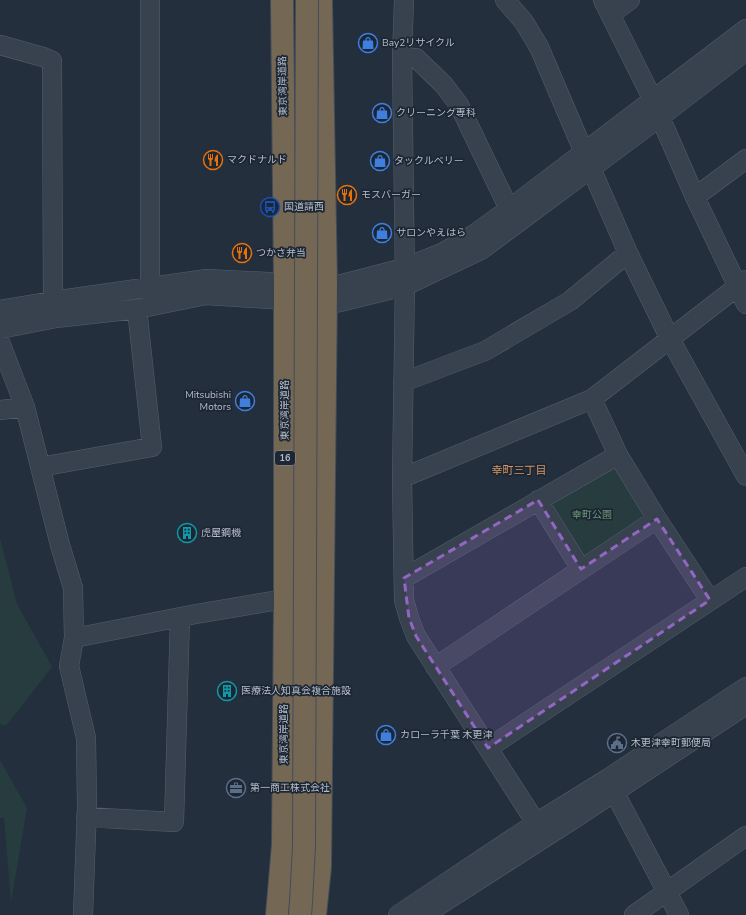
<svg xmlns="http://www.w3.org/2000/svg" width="746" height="915" font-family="'Nunito Sans','Noto Sans JP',sans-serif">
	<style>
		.green { fill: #263c3f }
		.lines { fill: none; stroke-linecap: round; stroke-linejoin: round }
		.minor-casing { stroke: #565f6c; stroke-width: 20 }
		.highway-casing { stroke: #434c59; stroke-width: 24 }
		.minor { stroke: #38414e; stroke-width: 19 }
		.highway { stroke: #746855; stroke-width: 22 }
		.highway-bridge-casing { stroke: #434c59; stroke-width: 24; stroke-linecap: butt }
		.highway-bridge { stroke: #746855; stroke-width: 22 }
		.marked { fill: #9266c3; fill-opacity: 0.2; stroke: #9266c3; stroke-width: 3; stroke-dasharray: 8 5; stroke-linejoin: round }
		.labels { text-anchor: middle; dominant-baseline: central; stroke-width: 3.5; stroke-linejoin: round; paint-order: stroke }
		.shield { fill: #1d2633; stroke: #878f9c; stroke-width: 1 }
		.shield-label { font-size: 9px; font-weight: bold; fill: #b4bcc9 }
		.poi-label { font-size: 10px; fill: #b4bcc9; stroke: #1d2633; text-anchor: start }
		.street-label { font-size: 10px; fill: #b4bcc9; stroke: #1d2633 }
		.park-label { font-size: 10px; fill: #6b9a76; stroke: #1d2633 }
		.neighbourhood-label { font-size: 11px; fill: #d59563; stroke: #1d2633 }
	</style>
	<rect width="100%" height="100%" fill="#242f3e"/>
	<path class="green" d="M613,465L616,468L645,515L643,521L583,560L549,502Z
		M0,538L17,604L52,667L6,726L0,724Z
		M0,760L27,808L11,902L4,818H0Z"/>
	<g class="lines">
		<g class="minor-casing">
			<path id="minor" d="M404,0L402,57L405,280L402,478L404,600L409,618L416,636L536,823
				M505,0L524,22L539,47L586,157L628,253L670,339L746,476
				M603,0L653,100
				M611,14L630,0
				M0,45L43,57L52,61L53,301
				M402,57L416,58L444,85L459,105L509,209
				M660,117L695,197L746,304
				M695,197L746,159
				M150,286V0
				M0,310L53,301L207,279L326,285H338L404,268L444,252L473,235L509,209L746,29
				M0,329L56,318L137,309L206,295L285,300L326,304L340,302L405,286L481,250L660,117L746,51
				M0,342L25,407L60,545L73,588L74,638L69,666L86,738L87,807L83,915
				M403,382L485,351L570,301L628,253
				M592,399L618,455L657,519L710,600
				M0,410L25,407
				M40,467L152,447L137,309
				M402,478L592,399L746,280
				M538,500L581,569
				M404,578L618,455
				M74,638L196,614L285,599
				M435,667L657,519
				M488,748L746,577
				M609,782L679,915
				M86,817L174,822L180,617
				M398,915L536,823L607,779L746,687
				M424,915L572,820L746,705
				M634,915L746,836"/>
		</g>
		<g class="highway-casing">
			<path id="highway" d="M277,915L283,845L285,599V283L282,0
				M315,915L320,867L326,285L321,0"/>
		</g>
		<use href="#minor" class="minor"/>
		<use href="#highway" class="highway"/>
		<g class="highway-bridge-casing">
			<path id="highway-bridge" d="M300,915L301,902L304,846L307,0"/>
		</g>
		<use href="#highway-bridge" class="highway-bridge"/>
	</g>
	<path class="marked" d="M538,500L581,569L657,519L710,600L488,748L416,636L409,618L404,578Z"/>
	<defs>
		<g id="shop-ring" transform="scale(1)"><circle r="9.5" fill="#1d2633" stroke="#3f7fe0" stroke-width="1.5"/><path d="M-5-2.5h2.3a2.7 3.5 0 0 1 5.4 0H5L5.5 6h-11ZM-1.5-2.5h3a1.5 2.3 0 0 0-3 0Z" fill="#3f7fe0"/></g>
		<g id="restaurant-ring" transform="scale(1)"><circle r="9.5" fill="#1d2633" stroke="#e8710a" stroke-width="1.5"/><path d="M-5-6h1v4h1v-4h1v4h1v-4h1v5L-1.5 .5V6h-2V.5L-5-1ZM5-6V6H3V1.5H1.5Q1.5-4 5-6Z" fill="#e8710a"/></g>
		<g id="bus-ring" transform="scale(1)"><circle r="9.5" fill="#1d2633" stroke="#1a4fb4" stroke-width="1.5"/><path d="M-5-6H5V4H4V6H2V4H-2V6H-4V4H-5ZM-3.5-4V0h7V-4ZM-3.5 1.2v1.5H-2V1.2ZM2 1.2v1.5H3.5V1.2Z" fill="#1a4fb4"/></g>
		<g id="building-ring" transform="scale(1)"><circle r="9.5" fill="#1d2633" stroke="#0f9aa8" stroke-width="1.5"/><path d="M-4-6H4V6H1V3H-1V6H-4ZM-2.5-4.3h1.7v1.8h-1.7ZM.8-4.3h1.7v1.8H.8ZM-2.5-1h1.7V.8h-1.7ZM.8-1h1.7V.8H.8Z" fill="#0f9aa8"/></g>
		<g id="civic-ring" transform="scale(1)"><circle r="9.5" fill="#1d2633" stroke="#5c6f8a" stroke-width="1.5"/><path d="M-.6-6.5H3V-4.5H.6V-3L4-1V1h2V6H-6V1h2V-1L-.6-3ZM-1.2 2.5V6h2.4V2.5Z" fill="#5c6f8a"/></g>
		<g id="office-ring" transform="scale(1)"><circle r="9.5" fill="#1d2633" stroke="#5c6f8a" stroke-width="1.5"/><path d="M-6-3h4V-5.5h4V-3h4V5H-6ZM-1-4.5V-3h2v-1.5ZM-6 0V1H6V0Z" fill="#5c6f8a"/></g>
	</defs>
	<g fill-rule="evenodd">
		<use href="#shop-ring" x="368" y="43"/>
		<use href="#shop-ring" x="382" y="113"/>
		<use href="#restaurant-ring" x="213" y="160"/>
		<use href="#shop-ring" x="380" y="161"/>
		<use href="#restaurant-ring" x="347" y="195"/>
		<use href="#bus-ring" x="270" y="207"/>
		<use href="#shop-ring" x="382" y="233"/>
		<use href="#restaurant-ring" x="242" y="253"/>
		<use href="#shop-ring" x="245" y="401"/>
		<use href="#building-ring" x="187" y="533"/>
		<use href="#building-ring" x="227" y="691"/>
		<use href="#shop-ring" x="386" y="735"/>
		<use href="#civic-ring" x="617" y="743"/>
		<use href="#office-ring" x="236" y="788"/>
	</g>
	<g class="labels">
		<rect class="shield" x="275" y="451" width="20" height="14" rx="3"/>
		<g class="shield-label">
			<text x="285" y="458">16</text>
		</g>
		<g class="poi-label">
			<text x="382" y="43">Bay2リサイクル</text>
			<text x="396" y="113">クリーニング専科</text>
			<text x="227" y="160">マクドナルド</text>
			<text x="394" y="161">タックルベリー</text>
			<text x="361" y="195">モスバーガー</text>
			<text x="284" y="207">国道請西</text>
			<text x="396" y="233">サロンやえはら</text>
			<text x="256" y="253">つかさ弁当</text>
			<text x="231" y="395" text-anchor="end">Mitsubishi<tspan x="231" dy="12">Motors</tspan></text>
			<text x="201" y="533">虎屋鋼機</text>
			<text x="241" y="691">医療法人知真会複合施設</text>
			<text x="400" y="735">カローラ千葉 木更津</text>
			<text x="631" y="743">木更津幸町郵便局</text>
			<text x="250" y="788">第一商工株式会社</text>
		</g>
		<g class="street-label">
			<text transform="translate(283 86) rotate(-91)">東京湾岸道路</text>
			<text transform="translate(285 410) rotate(-90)">東京湾岸道路</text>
			<text transform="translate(284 734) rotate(-90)">東京湾岸道路</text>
		</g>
		<g class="park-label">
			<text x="592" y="515">幸町公園</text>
		</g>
		<g class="neighbourhood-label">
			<text x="519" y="470">幸町三丁目</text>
		</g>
	</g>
</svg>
